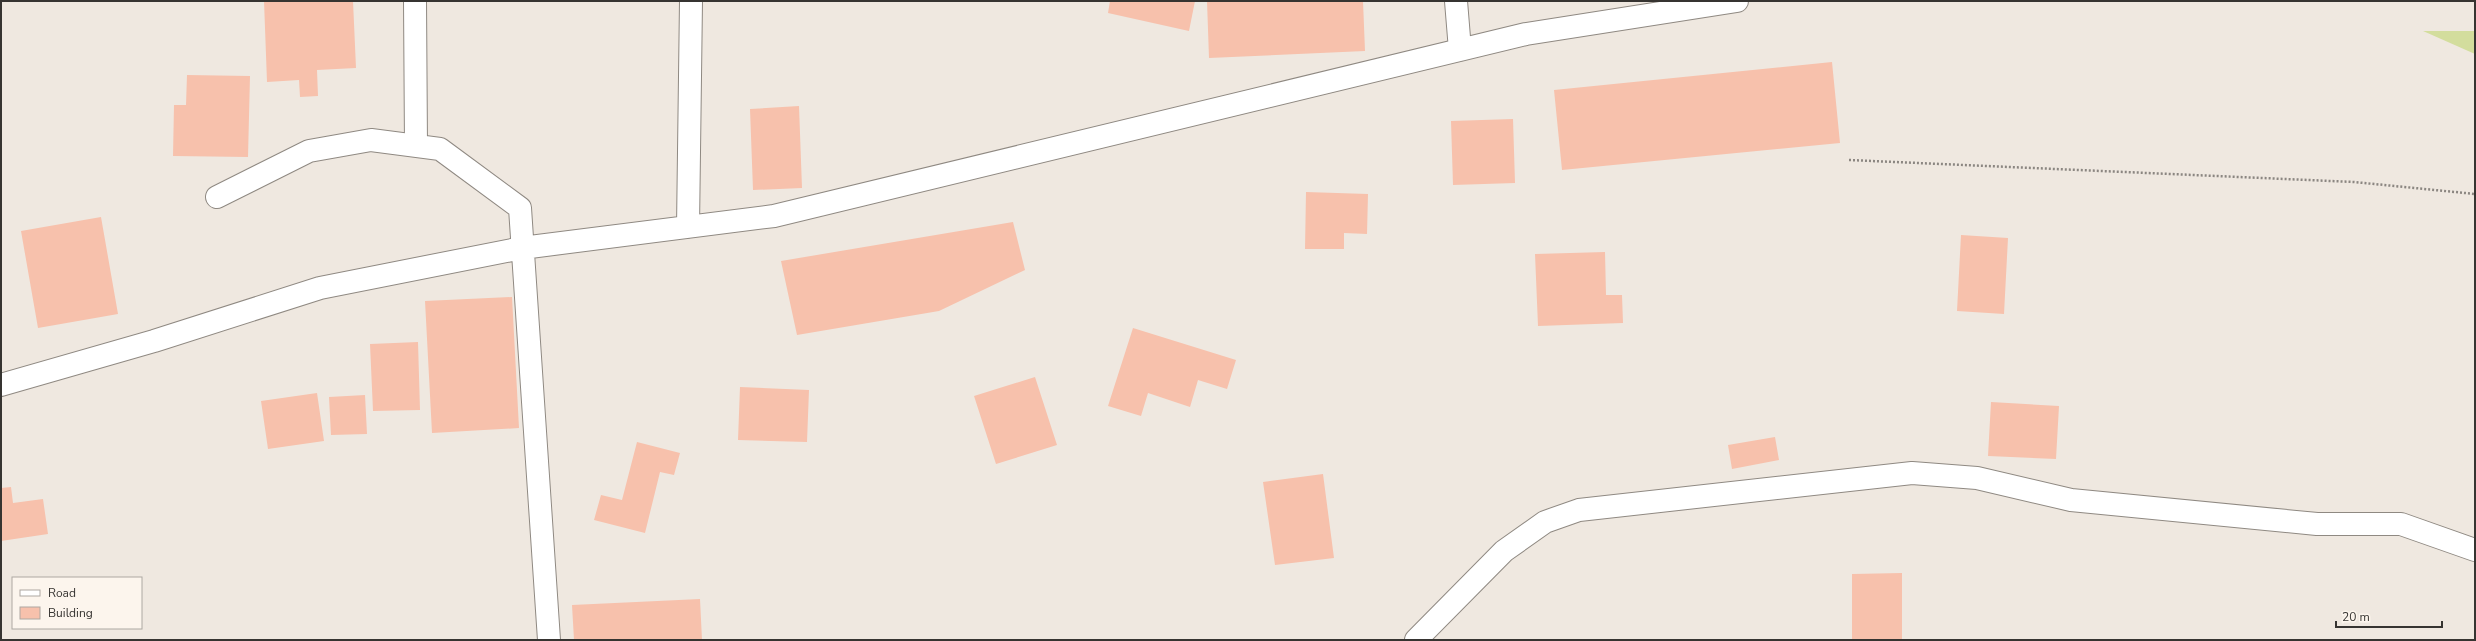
<svg xmlns="http://www.w3.org/2000/svg" width="2476" height="641" font-family="'Nunito Sans',sans-serif">
	<style>
		.green { fill: #d3dd9d }
		.building { fill: #f7c1ac }
		.lines { fill: none; stroke-linecap: round; stroke-linejoin: round }
		.minor-casing { stroke: #8f8982; stroke-width: 24 }
		.path { stroke: #8b8681; stroke-width: 2.5; stroke-dasharray: 2 2; stroke-linecap: butt }
		.minor { stroke: #fff; stroke-width: 22 }
	</style>
	<rect width="100%" height="100%" fill="#efe8e0"/>
	<path class="green" d="M2423,31H2475V54Z"/>
	<path class="building" d="M264,1H353L356,68L317,70L318,96L300,97L299,80L267,82Z
		M1110,1H1195L1189,31L1108,13Z
		M1207,1H1363L1365,51L1209,58Z
		M1832,62L1840,143L1562,170L1554,90Z
		M187,75L250,76L248,157L173,156L174,105H186Z
		M799,106L802,188L753,190L750,109Z
		M1513,119L1515,183L1453,185L1451,121Z
		M1306,192L1368,194L1367,234L1344,233V249H1305Z
		M101,217L118,314L38,328L21,231Z
		M1013,222L1025,270L939,311L797,335L781,261Z
		M1961,235L2008,238L2004,314L1957,311Z
		M1605,252L1606,295H1622L1623,323L1538,326L1535,254Z
		M512,297L519,428L432,433L425,301Z
		M1133,328L1236,360L1227,389L1198,380L1190,407L1148,393L1141,416L1108,406Z
		M418,342L420,410L373,411L370,344Z
		M1035,377L1057,445L996,464L974,396Z
		M740,387L809,390L807,442L738,440Z
		M317,393L324,441L268,449L261,401Z
		M365,395L367,434L331,435L329,397Z
		M1991,402L2059,406L2056,459L1988,456Z
		M1775,437L1779,460L1732,469L1728,445Z
		M637,442L680,453L674,475L660,472L645,533L594,520L601,495L622,500Z
		M1323,474L1334,558L1275,565L1263,482Z
		M11,487L13,503L43,499L48,534L1,541V488Z
		M1902,573V640H1852V574Z
		M700,599L702,640H574L572,605Z"/>
	<g class="lines">
		<g class="minor-casing">
			<path id="minor" d="M415,1L416,146
				M1456,1L1460,50
				M217,197L309,151L371,140L440,149L520,208L549,640
				M688,227L691,1
				M1,385L154,341L320,288L522,248L774,216L1526,34L1737,1
				M1416,640L1504,551L1545,522L1579,510L1912,473L1977,478L2071,500L2317,524H2401L2475,550"/>
		</g>
		<path class="path" d="M1849,160L2354,182L2475,194"/>
		<use href="#minor" class="minor"/>
	</g>
	<rect width="2476" height="641" fill="none" stroke="#363431" stroke-width="4"/>
	<rect x="12" y="577" width="130" height="52" fill="#fcf5ed" stroke="#ada8a2"/>
	<rect x="20" y="590" width="20" height="6" fill="#ffffff" stroke="#ada8a2"/>
	<text x="48" y="597" font-size="12" fill="#363431">Road</text>
	<rect x="20" y="607" width="20" height="12" fill="#f7c1ac" stroke="#ada8a2"/>
	<text x="48" y="617" font-size="12" fill="#363431">Building</text>
	<path d="M2336 621v6h106v-6" fill="none" stroke="#363431" stroke-width="2"/>
	<text x="2342" y="621" font-size="12" fill="#363431" stroke="#fcf5ed" stroke-width="3" paint-order="stroke">20 m</text>
</svg>
